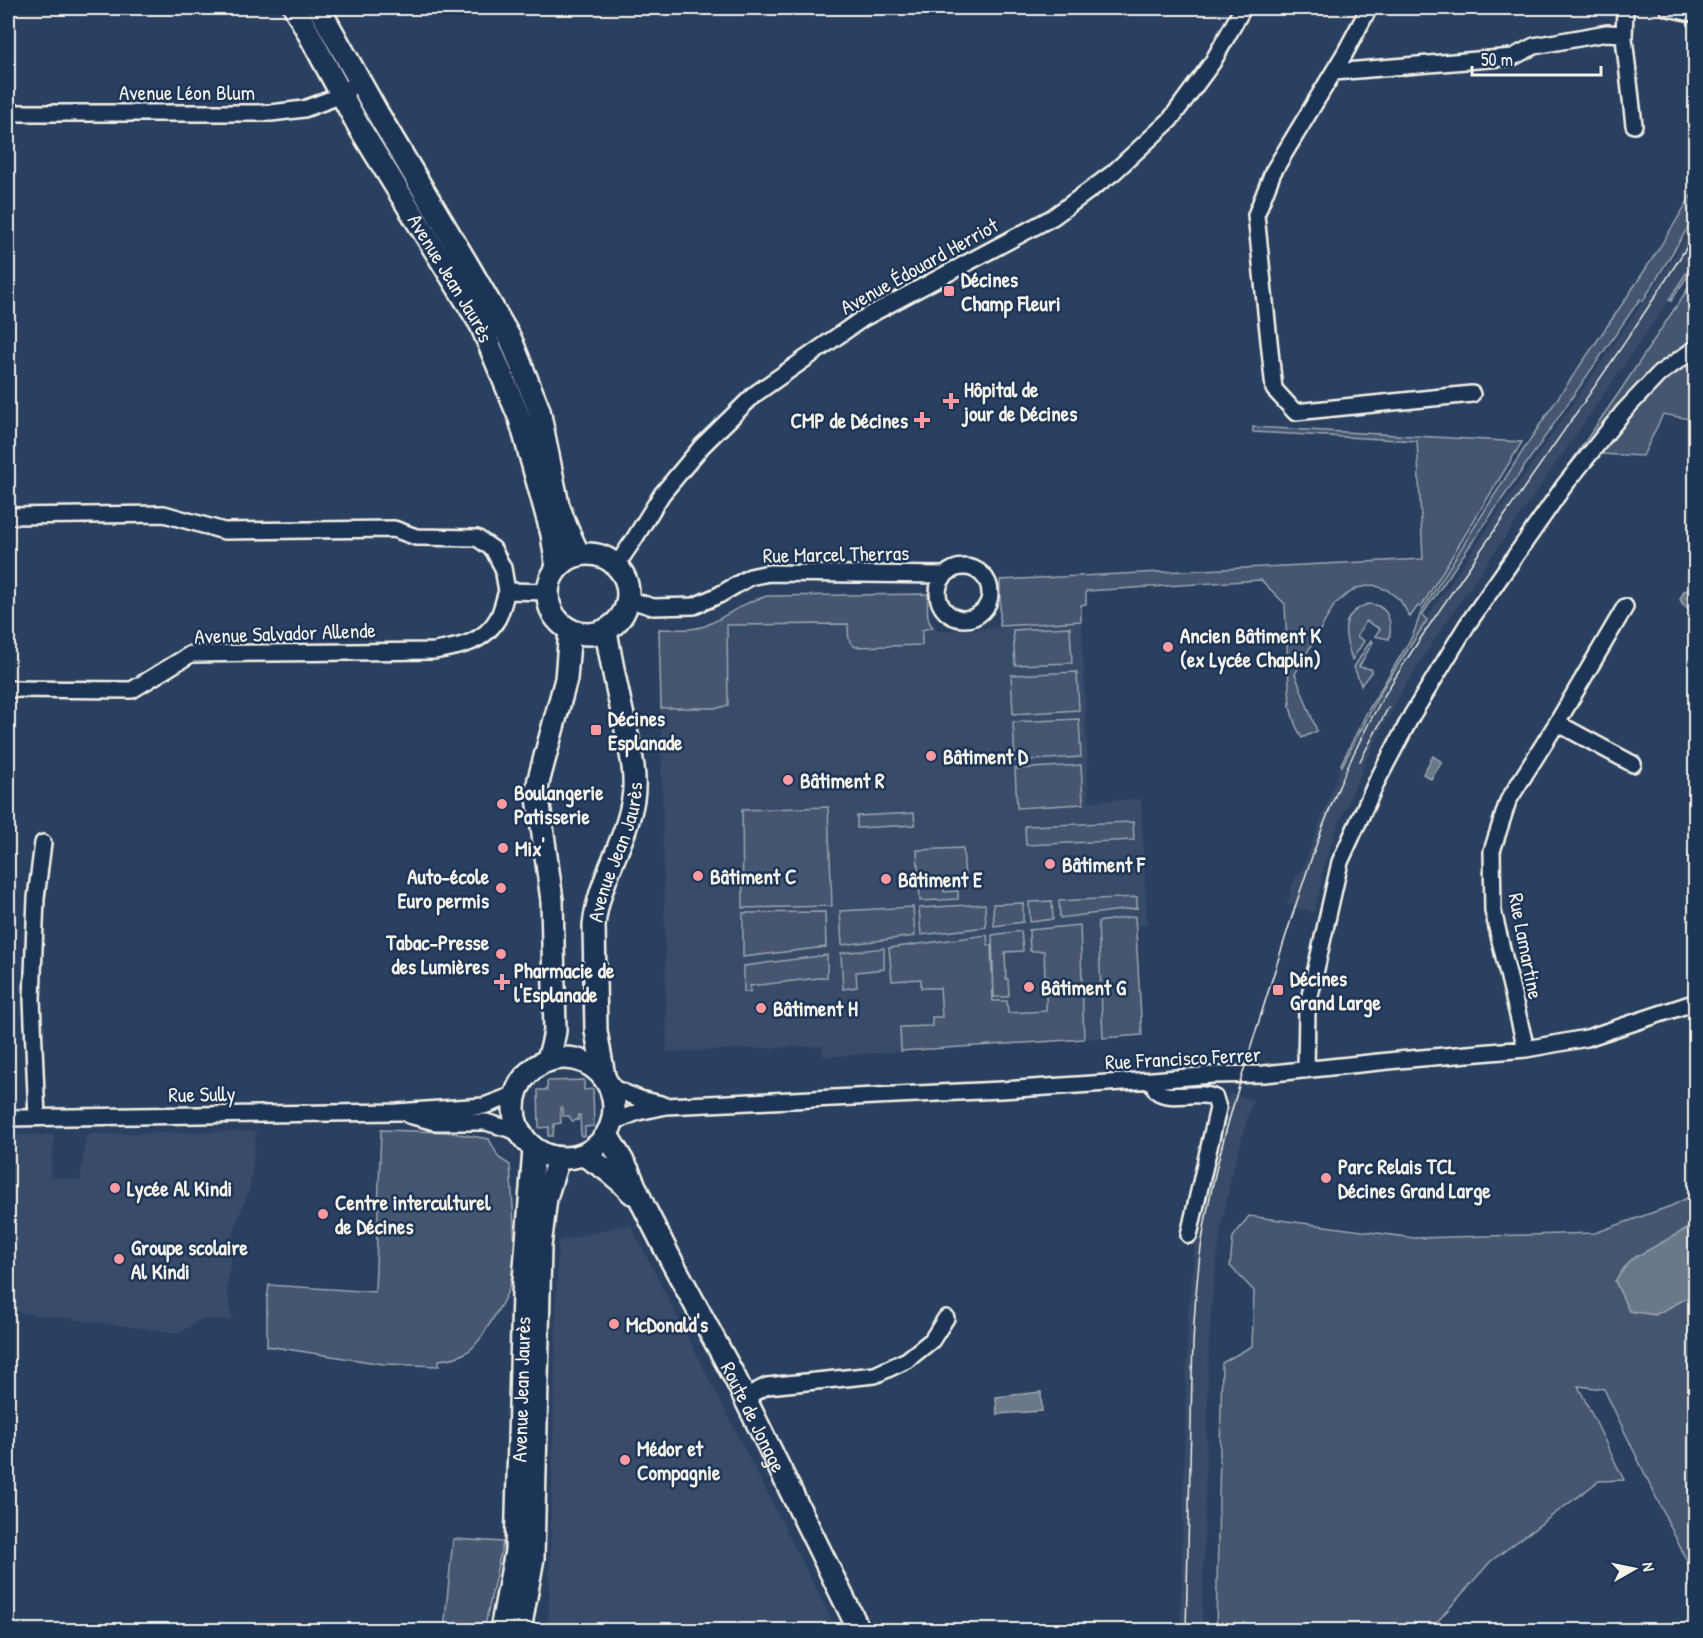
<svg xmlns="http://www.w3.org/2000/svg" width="1703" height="1638" font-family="'Patrick Hand',sans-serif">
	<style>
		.built { fill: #374c69 }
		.green { fill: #445771; stroke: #9ca4ac; stroke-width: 1.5 }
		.water { fill: #6a788a; stroke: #a1a8b0; stroke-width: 1.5 }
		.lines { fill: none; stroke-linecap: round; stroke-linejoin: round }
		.street-casing { stroke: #f4f1e8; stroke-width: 20 }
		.secondary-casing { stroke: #f4f1e8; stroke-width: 26 }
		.street { stroke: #1d3557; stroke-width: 15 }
		.secondary { stroke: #1d3557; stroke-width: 21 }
		.tram { stroke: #f4f1e8; stroke-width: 1.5 }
		.poi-dot { fill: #ff9aa2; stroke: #1d3557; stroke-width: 2 }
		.labels { text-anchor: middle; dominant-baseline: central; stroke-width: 5; stroke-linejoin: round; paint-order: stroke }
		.street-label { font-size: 21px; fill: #f4f1e8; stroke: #1d3557 }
		.poi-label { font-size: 21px; font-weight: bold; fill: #f4f1e8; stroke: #1d3557; text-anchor: start }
	</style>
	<rect width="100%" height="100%" fill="#2a4060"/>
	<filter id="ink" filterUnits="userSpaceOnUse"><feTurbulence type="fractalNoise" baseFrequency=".0167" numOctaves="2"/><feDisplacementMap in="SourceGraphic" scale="12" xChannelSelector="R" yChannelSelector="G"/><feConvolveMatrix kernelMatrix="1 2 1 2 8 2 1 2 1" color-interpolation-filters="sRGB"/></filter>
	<g filter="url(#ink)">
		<path class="built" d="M1695,222V259L1667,303L1447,621L1403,689L1374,743L1334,835L1321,876L1323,877L1314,913L1287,904L1295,878L1303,868L1341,765L1368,712L1404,651L1643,301L1646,302Z
			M1080,576L1089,801L1141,799L1147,925H1137L1142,1035L824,1057L822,1046L667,1052L659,629H695L707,625L751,600L767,596L928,594L929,624L938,631L1000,628V580Z
			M1229,1093L1253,1100L1231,1177L1221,1230L1213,1289L1209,1346L1202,1630H1180L1188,1314L1197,1226L1208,1168Z
			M256,1131L250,1188L234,1230L227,1288L232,1321L201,1319L180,1333L8,1311V1135H55L50,1177L80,1181L86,1134Z
			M630,1224L837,1630H548L558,1241Z"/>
		<path class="green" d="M1695,189V216L1643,301L1640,299L1422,615L1427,620L1383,688L1342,766L1341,764L1367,712L1413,635L1421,612C1462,548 1501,483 1543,420C1594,344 1649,269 1695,189Z
			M1695,259V265L1671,301L1669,300Z
			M1695,278V420L1663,414L1643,456L1601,454L1635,412L1629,401L1478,604L1335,861L1367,785L1396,729L1444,646L1618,394Z
			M1253,427L1522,442L1421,607L1418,606L1410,617L1400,600L1387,590L1373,585L1357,588L1346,595L1335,604L1295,674L1317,731L1302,738L1295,724L1290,707L1285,604L1261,580L1086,591V604L1081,605V621L1000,626V580L1423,559L1417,441L1253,432Z
			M928,594C928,604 925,620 933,627L922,630V645L856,647C846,642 849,633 848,624L727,625L728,705L718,708H661L659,629C675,629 693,631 707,625C729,615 741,603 767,596Z
			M1368,604C1388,604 1393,622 1389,639L1375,636L1380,629L1366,621L1357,636L1364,641L1352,660C1345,636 1337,615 1368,604Z
			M1070,627L1072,663L1015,665L1013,630Z
			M1371,640L1373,642L1359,667L1371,669L1372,671L1361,685L1354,667Z
			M1077,672L1079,710L1013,714L1011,675Z
			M1079,719L1081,757L1015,761L1013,722Z
			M1081,765L1083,804L1017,808L1015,769Z
			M828,807L832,906L743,908L742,810Z
			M914,813L915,825L857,828V816Z
			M1133,822L1134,840L1026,845L1025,826Z
			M963,848L965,879L943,881L944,892L958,891V899L920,901L917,850Z
			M1137,897V908L1060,918L1059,901Z
			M1052,901L1053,919L1030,922L1029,902Z
			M1023,903V922L994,926L993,904Z
			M985,904L986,927L921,935L919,908Z
			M913,907L915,936L842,945L840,911Z
			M825,912L826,947L743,957V913Z
			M1135,916L1142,1035L1103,1038L1098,922Z
			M1080,925L1084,1039L901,1051L900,1027L932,1026V1017H942L940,988H921V979L892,981L889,948L987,935L988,945H991L993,1001H1007L1008,1013L1046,1011V995L1049,994L1048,976H1045L1044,951H1030L1029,930Z
			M1021,931L1023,951L1005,952L1006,979H1008L1009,995L1007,997H994L992,935Z
			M884,948V969L856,972L857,987L843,989L841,953Z
			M827,955V977L750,986V992H744V966Z
			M584,1080V1090L593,1089L594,1126L585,1127V1136H581L580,1115H578V1120L572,1121L569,1116H563L562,1107L560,1108L561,1123L554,1124L553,1136H548L549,1127L539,1128L538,1090H547V1081Z
			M381,1130L446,1132L489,1139L499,1158L510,1165C512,1199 520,1263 507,1293C502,1304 495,1315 489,1325C476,1348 466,1358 439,1360V1366L383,1364L267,1346V1300L269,1285L375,1292Z
			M1695,1194V1597L1689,1584L1695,1578L1604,1389L1578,1386L1624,1480L1599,1481L1491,1561L1430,1630H1216L1222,1363L1252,1346L1254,1291L1230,1266L1233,1237L1249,1216L1414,1238L1595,1233L1671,1206Z
			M453,1539L503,1542L484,1630H444Z"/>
		<path class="water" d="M1691,589L1695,590V608L1689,609L1683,605L1680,599L1684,591Z
			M1433,756L1442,762L1431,779L1423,774Z
			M1695,1224V1294L1655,1315L1629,1311L1615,1281L1630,1260Z
			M1041,1392L1042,1411L997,1414L996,1397Z"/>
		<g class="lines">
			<g class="street-casing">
				<path id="street" d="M1369,8L1345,53L1273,172L1256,215L1274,389L1295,412L1472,394
					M1625,8L1624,38L1634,125
					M1668,8L1696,14
					M1334,72L1513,57L1534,46L1607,33L1624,34
					M8,113H271L304,109L334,98L359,82
					M8,516L164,514L224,531L394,529L416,537L477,538L493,549L503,568L507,591
					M616,566L633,541L662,494L702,446L755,394L862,319L1053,217L1113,173L1170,120L1212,63L1243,8
					M938 593a26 26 0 1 1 52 0a26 26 0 1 1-52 0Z
					M627,599L653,607L694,606L719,595L750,577L769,573L945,575
					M8,689L132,690L191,654L434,651C459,647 484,643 498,618C502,610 504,600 507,591L548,592
					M1557,723L1633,764
					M1526,1049L1493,911L1492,851L1508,801L1557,723L1625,607
					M1306,1070L1307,1009L1340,862L1377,781L1412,715L1467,625L1564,486L1624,411L1659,374L1696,348
					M1153,1080C1154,1085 1155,1091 1160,1093C1173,1100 1199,1090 1215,1098L1218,1108L1189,1235
					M610,1087L640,1099L661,1104
					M409,1115L435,1122H486L519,1132
					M8,1118L397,1112L484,1106L516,1094
					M37,1118L32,999L36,898L43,843
					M613,1122L638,1112L666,1106L1001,1090L1153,1080L1212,1075L1264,1074L1398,1060L1526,1049L1587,1038L1696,1002
					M745,1397L767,1386L875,1375L907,1360L932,1340L946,1318"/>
			</g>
			<g class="secondary-casing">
				<g id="secondary">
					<path id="s1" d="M295,8L359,127L481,325L520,419L552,534L557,568"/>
					<path d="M319,8L378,114L469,267L511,340L539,410L558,505L567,529L579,555"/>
					<circle cx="588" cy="594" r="40"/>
					<circle cx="564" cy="1108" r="50"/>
					<path d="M547,1061L552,1046L555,1031L552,900L537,790L539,779L566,679L570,630"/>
					<path id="s2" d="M604,1076L596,1031L594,926C598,881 626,843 633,799C637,775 630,749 625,725C618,694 611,662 606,630"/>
					<path id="s3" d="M607,1135L628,1170L644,1207L671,1260L735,1378L859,1630"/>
					<path d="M583,1155C602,1166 617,1176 632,1193"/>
					<path id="s4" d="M501,1630L516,1551L523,1294L534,1149"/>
					<path d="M520,1630L533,1558L540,1246L546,1198L558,1159"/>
				</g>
			</g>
			<use href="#street" class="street"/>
			<use href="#secondary" class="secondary"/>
			<path class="tram" d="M1360,761L1388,708
				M1186,1630C1187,1562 1189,1493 1191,1424C1192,1367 1193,1311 1200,1255C1212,1164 1242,1076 1269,989C1300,891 1329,792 1380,703C1406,657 1438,613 1468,569C1544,457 1625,348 1696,232"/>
		</g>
	</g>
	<g class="poi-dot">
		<rect x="943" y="285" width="12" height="12" rx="3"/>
		<path d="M948 392h6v6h6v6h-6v6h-6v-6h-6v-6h6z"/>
		<path d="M919 411h6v6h6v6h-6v6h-6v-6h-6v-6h6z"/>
		<circle cx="1168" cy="647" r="6"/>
		<rect x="590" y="724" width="12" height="12" rx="3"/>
		<circle cx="931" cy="756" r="6"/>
		<circle cx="788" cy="780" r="6"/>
		<circle cx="502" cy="804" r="6"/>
		<circle cx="503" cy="848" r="6"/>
		<circle cx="1050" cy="864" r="6"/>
		<circle cx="698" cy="876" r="6"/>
		<circle cx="886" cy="879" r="6"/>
		<circle cx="501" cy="888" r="6"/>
		<circle cx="501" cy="954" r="6"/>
		<path d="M499 973h6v6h6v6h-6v6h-6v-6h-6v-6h6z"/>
		<circle cx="1029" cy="987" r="6"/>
		<rect x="1272" y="984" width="12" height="12" rx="3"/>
		<circle cx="761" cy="1008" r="6"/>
		<circle cx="1326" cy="1178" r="6"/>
		<circle cx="115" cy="1188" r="6"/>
		<circle cx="323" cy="1214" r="6"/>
		<circle cx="119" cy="1259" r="6"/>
		<circle cx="614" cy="1324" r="6"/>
		<circle cx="625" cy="1460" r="6"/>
	</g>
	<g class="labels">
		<g class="street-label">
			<text x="187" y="92">Avenue Léon Blum</text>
			<text transform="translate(919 266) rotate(-29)">Avenue Édouard Herriot</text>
			<text stroke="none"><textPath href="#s1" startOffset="312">Avenue Jean Jaurès</textPath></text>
			<text transform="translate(836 554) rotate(-1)">Rue Marcel Therras</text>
			<text transform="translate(285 633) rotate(-2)">Avenue Salvador Allende</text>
			<text stroke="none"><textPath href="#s2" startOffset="228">Avenue Jean Jaurès</textPath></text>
			<text transform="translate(1526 946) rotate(79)">Rue Lamartine</text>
			<text transform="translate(1183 1058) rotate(-3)">Rue Francisco Ferrer</text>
			<text transform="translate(202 1094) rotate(-1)">Rue Sully</text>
			<text stroke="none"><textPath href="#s4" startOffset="242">Avenue Jean Jaurès</textPath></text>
			<text stroke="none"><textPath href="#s3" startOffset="318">Route de Jonage</textPath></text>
		</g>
		<g class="poi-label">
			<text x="961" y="279">Décines<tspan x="961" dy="24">Champ Fleuri</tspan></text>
			<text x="964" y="389">Hôpital de<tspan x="964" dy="24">jour de Décines</tspan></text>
			<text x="908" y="420" text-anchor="end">CMP de Décines</text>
			<text x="1180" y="635">Ancien Bâtiment K<tspan x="1180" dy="24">(ex Lycée Chaplin)</tspan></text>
			<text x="608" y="718">Décines<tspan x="608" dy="24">Esplanade</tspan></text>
			<text x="943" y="756">Bâtiment D</text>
			<text x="800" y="780">Bâtiment R</text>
			<text x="514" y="792">Boulangerie<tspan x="514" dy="24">Patisserie</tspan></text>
			<text x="515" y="848">Mix'</text>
			<text x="1062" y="864">Bâtiment F</text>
			<text x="489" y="876" text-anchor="end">Auto-école<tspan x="489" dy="24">Euro permis</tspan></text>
			<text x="710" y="876">Bâtiment C</text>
			<text x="898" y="879">Bâtiment E</text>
			<text x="489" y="942" text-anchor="end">Tabac-Presse<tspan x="489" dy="24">des Lumières</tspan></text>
			<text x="514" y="970">Pharmacie de<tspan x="514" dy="24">l'Esplanade</tspan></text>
			<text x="1290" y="978">Décines<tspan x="1290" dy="24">Grand Large</tspan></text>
			<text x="1041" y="987">Bâtiment G</text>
			<text x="773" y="1008">Bâtiment H</text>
			<text x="1338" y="1166">Parc Relais TCL<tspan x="1338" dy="24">Décines Grand Large</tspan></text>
			<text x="127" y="1188">Lycée Al Kindi</text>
			<text x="335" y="1202">Centre interculturel<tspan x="335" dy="24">de Décines</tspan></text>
			<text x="131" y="1247">Groupe scolaire<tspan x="131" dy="24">Al Kindi</tspan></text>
			<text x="626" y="1324">McDonald's</text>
			<text x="637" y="1448">Médor et<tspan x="637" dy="24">Compagnie</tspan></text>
		</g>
	</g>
	<rect width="1703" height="1638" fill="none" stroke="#1d3557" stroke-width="30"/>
	<rect x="15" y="15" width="1673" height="1608" fill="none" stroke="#f4f1e8" stroke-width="2" filter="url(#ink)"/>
	<g transform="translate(1634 1569) rotate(81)" stroke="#1d3557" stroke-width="4.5" paint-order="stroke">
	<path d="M0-4.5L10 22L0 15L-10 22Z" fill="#f4f1e8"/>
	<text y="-9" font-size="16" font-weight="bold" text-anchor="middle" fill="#f4f1e8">N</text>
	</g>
	<path d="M1472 66v9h129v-9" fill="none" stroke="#f4f1e8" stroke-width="3"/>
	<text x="1481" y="66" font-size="18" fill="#f4f1e8" stroke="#1d3557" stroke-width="4.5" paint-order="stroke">50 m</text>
</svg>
